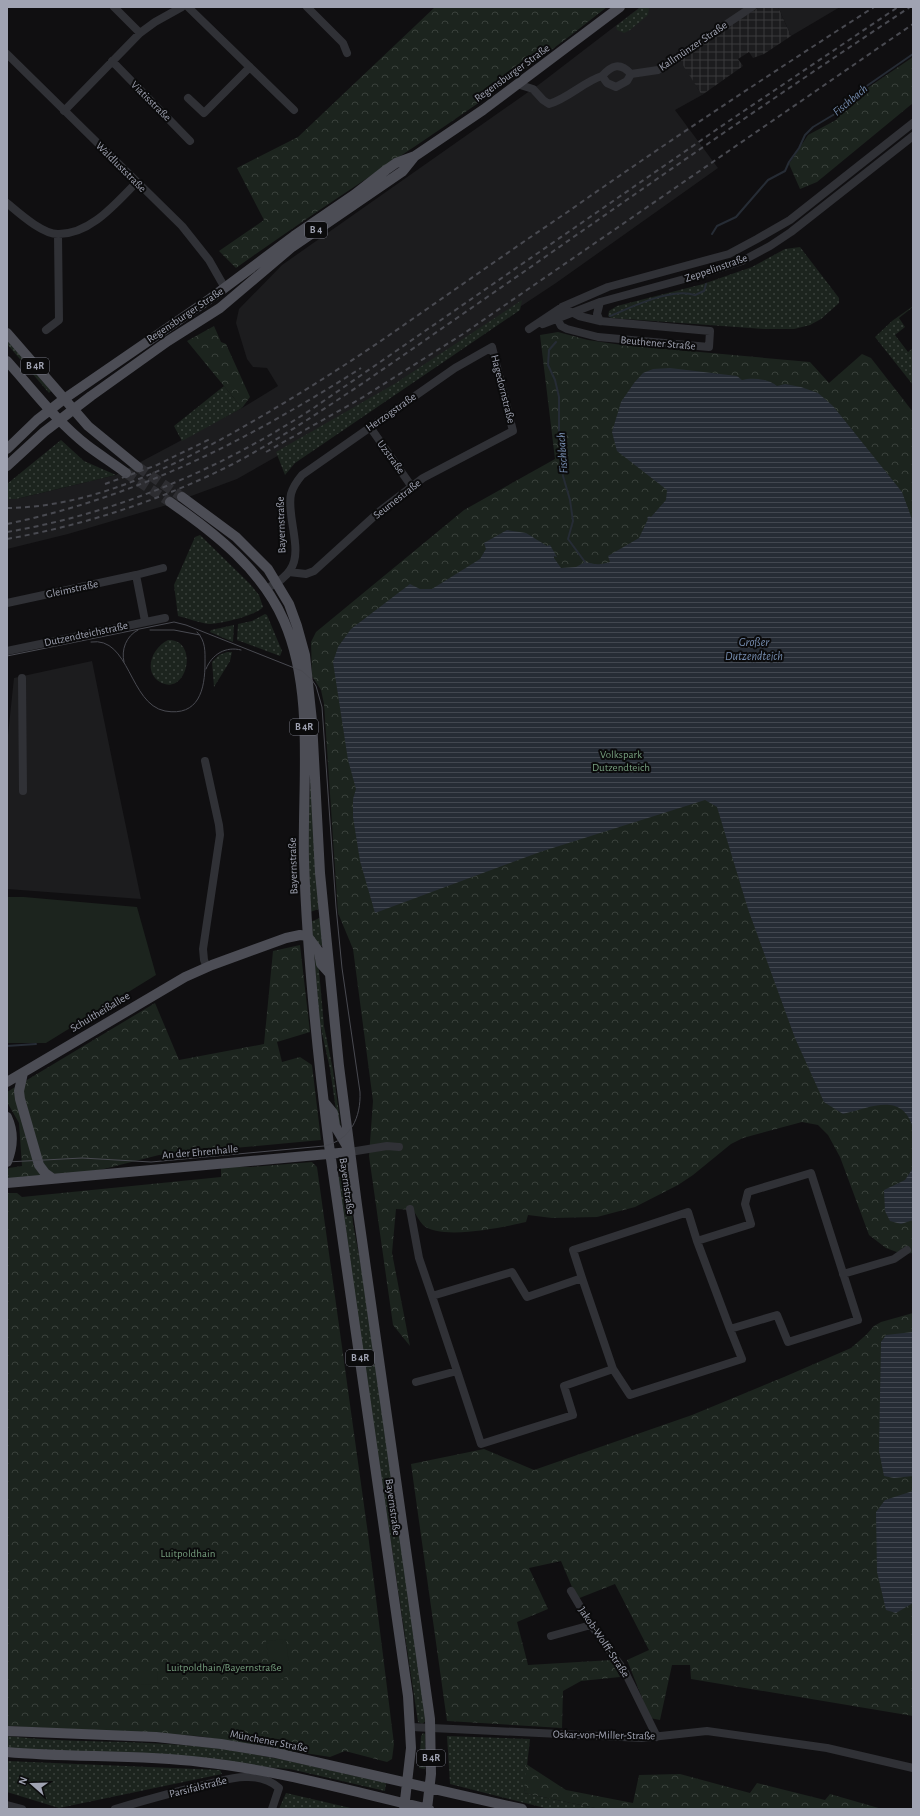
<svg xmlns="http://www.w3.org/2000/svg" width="920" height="1816" font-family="'Alegreya Sans',sans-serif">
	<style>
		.built { fill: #1c1c1e }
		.industrial { fill: url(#industrial-grid) }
		.grass { fill: url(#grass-dots) }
		.forest { fill: url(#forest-crowns) }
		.pitch { fill: #1c241e }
		.water { fill: url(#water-rules) }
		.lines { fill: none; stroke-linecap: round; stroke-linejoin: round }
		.stream { stroke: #262c35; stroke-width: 2 }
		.major-tunnel { stroke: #2d2d31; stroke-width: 10; stroke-dasharray: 10 5; stroke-linecap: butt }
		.minor { stroke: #303136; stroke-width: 8 }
		.major { stroke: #4c4d55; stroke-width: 10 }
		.tram { stroke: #494a51; stroke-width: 1 }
		.rail { stroke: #494a51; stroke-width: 2; stroke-dasharray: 5 4; stroke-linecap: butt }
		.labels { text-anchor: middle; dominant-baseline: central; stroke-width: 4; stroke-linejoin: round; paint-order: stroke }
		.shield { fill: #0b0b0c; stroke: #737580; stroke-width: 1 }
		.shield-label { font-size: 10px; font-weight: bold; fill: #a0a3b2 }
		.street-label { font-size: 11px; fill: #a0a3b2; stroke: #0b0b0c }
		.park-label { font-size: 11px; fill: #769e7e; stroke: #0b0b0c }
		.water-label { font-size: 12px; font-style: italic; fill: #758caf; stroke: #0b0b0c }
	</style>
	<defs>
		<pattern id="industrial-grid" width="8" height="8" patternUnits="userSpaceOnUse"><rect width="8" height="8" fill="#1c1c1e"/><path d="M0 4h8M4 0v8" fill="none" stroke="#3a3a3c"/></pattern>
		<pattern id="grass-dots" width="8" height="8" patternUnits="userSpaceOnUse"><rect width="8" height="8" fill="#1c241e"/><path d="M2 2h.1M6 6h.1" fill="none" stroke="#3a413c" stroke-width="1.8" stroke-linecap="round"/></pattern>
		<pattern id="forest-crowns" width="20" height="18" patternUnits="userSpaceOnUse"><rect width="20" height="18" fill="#1c241e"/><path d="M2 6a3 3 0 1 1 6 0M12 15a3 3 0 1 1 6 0" fill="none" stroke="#3a413c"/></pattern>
		<pattern id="water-rules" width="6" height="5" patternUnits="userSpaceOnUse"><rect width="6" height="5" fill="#262c35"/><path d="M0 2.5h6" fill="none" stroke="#424750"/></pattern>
	</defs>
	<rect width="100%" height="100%" fill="#100f11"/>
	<path class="built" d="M640,7H759L680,59L702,95L675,110L718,168L556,283L394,390L237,479L167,505L68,534L7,549V499H16L116,475L242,408L278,386L267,368L253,367L247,359L236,323L239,309L282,265L541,83Z
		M778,7H840L791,36Z
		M92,661L115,774L141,899L7,889V744L14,678Z"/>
	<path class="industrial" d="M759,7H778L791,36L764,54L753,58L749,52L738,59L743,66L702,95L679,59Z"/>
	<path class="grass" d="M641,7L649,8L648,15L630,30L624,33L617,30L616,26Z
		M800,247L839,298V303L821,319L810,325L794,329H764L611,318L608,316L609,311L617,306L703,284L752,267L785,249Z
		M522,300L520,310L295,463L285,475L276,452L396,383Z
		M913,306V307L899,318L905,327L895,335L908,352L913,348V385L875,337L892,321Z
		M7,340L51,391L49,393L7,344Z
		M224,386L242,408L182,441L174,426Z
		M61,440L84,461L116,475L16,499H7V484Z
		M200,535L250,584L259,595L263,607C257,615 220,624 209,624C199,623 188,618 178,616L174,585L195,537Z
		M265,614L267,615L282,651L280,656L237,640L238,624L252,621Z
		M234,625L233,642L210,632L211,630Z
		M168,640C200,639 187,698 160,682C142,671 153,647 168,640Z
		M227,652H232L230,661L214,687L212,662L219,655Z
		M309,737L319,909L310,912L307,857L310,788Z
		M320,918L323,945L320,946L311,937L310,922Z
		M314,953L318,959L324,1026L333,1070L341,1128L338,1124L330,1069L318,1015Z
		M349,1176L353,1224L364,1281L374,1352L363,1353L338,1177Z
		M375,1361L426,1721L422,1724L418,1722L364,1363Z
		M423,1733L425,1734L426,1764L425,1769L419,1768L421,1736Z
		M7,1736C69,1743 133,1740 195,1746C260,1752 323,1769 386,1783L385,1791L290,1769L7,1748Z
		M447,1736L530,1739L524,1793L600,1809H549L450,1784Z
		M7,1761L220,1770L222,1774L59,1808L7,1792Z
		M286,1793L355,1809H279Z"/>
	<path class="forest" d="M435,7H607C584,25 561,43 538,60C440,133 335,197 236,268L219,251L264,220L237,168L298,137Z
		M913,57V103L817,182L800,189L789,164L808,135L836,120L860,93Z
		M214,326L221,342L226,344L250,397L242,408L187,341Z
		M558,332L588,340L622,345L810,362L829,383L862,354L871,358L913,412V1253L902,1254L886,1248L869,1235L840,1157L828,1135L818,1125L802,1122L743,1138L731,1144L693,1175L678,1185L635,1207L597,1217L552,1218L528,1215L526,1222C505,1227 441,1241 423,1225C419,1221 416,1214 413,1210L396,1209L392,1253L410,1346L393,1325L369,1156L373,1101L353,949L338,913L324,704L321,690L312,676L311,642L316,632L464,510L555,459L540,335Z
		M300,945L310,1032L277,1042L282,1062L300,1057L312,1065L321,1140L159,1155L100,1170L7,1180V1170L9,1168L22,1166L19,1123L7,1102V1092L155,1003L179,1060L264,1044L273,951Z
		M312,1162L317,1167L368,1534L394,1744L392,1759L387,1762L345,1751L330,1757L198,1736L7,1726V1193H17L22,1197L221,1177V1167H251Z
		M913,1313V1637L912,1680L913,1681V1716L691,1679L690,1665H672L660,1720L650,1718L627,1660L649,1650L615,1584L577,1599L561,1561L529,1568L548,1609L517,1622L528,1665L612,1660L620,1677L581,1681L563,1691L562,1728L447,1721L411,1464L484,1449L534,1470L692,1415L784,1377L851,1348L866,1335L874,1326L881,1322Z
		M526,1764L566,1790L633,1803L639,1775L680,1774L750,1793L757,1783L825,1800L830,1794L882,1809H600L524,1793Z"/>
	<path class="pitch" d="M7,897H24L137,907L156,975L46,1043H7Z
		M286,1639L290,1674L282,1679L271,1678L266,1641Z
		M135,1671H157L158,1683L157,1685L135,1684Z"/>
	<path class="water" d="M670,368L737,376L742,380C752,377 769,379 777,386L785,384L801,387L818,393L833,406L902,492L913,522V1128C902,1091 870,1108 843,1114L824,1102L795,1038L748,909L717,807L705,800L540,852L375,913L360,861L353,817V799L356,789L348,760L333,662L338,647L351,629L410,584L420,589H432L480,559L486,549L484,543L507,530L526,533L547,546L550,545L557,557L554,556V558L561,568L576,567L585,562C599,565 598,565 610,562L608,556L639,538L648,519L647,518L649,516L651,517L666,500L667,490L617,451L612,432L621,402L634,383L643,373L653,369Z
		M913,1168V1220L901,1224L890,1221L885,1211L884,1190L905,1180Z
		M913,1332V1476L894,1478L884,1476L879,1451L881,1342L886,1335Z
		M913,1491V1603L896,1613L886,1610L877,1572L876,1512L885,1500Z"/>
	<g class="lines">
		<path class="stream" d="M712,234L717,226L736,217L768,180L785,171L789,162L799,148L805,135L813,127L838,112L858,92L913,54
			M610,316C632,307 672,287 695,295L704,291L706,284
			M556,342L549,350L548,365L555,380L559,397V434L563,476L570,500L573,521L568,539L585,562
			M7,1046L36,1044"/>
		<path class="major-tunnel" d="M138,467L182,497
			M126,473L170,502"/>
		<path class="minor" d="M114,7L140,33
			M188,7L294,110
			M307,7L343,43L347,53
			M7,54L182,226L209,260L225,288
			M112,61L190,141
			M602,76C612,65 620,62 631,74L658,70L752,7
			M517,84L533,89L543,100L549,104C569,98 583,82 602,76L607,83L616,87L627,81L631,74
			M188,98L204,113L250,67
			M64,111L140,33L155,22L182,7
			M7,203C19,213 43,235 59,234C91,234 116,203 137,182
			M600,302L597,314L600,321
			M562,307L579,316L600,321L710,331L709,347L598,337L567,329L561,326L557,318Z
			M543,324L600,302L699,275L742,261L770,246L791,232L913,136
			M529,329L562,307L608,287L729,254L757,239L790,220L913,123
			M46,330L59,320L58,235
			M370,427L412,487
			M136,575L163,568
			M266,589C274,584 285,579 290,570C304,551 286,516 291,494C293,486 297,481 302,475L455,368L492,347L513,431L423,478L380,511L314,571L306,574L289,572
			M7,603L136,575L145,621
			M7,651L165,618
			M22,678L23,791
			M205,761L219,825L220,835L203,949L204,960L207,967
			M350,1152L387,1146L399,1147
			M410,1209L419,1258L432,1296
			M697,1241L730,1329
			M843,1274L894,1259L907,1250
			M582,1278L613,1369
			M416,1382L457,1371L481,1444L573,1415L564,1386L613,1369L630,1395L742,1359L730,1329L777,1315L788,1342L858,1320L811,1173L748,1192L745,1204L751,1224L697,1241L688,1212L573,1250L582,1278L527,1297L512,1272L432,1296L457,1371
			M571,1591L591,1625L624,1670L657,1737
			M551,1636L591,1625
			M411,1727L642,1738L707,1731L827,1748L913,1768
			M7,1805L22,1809
			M115,1809C146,1800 177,1791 208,1784C221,1781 234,1776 248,1777C259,1777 270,1780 279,1788L272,1809"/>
		<path class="major" d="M7,333L88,426L138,467
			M7,361C33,390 57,422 88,446C100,455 114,464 126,473
			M7,449L37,420L64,399L211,298L294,236L354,195L386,170L396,163L415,156
			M7,466L44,432L91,396L168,341L220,308L292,247L403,171L415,156L483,110L620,7
			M182,497L236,537L268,569L289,604L297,626L305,655L312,721L320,873L339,1066L357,1205L430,1719L431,1774L427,1809
			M170,502C215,533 262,570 284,621C315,692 302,784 304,860C307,955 317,1050 329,1145L408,1696L411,1748L404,1809
			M308,937L319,952L321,964L330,974
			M23,1073L19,1091L20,1099L39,1165L45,1173L52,1178
			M7,1082L185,977L212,965L286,938L300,935L308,936
			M324,1102L333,1113L335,1126L348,1148
			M7,1117C14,1132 13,1147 7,1162
			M7,1183L350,1152
			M7,1731L156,1737L221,1744L276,1753L522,1809
			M7,1752C71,1758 136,1754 201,1762C278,1770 354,1792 429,1809"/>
		<path class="tram" d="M150,630H174L200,635
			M91,642C130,636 129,704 165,711C199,717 205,689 205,663C205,652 206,641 197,632
			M7,656L174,622L186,625L302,671L312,680L316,686L322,707L336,907L342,968L360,1092C361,1117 351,1140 324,1146L151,1162L82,1158L7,1162
			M124,662C121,650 126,636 138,630
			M206,669C212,654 226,646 241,650"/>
		<path class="rail" d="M266,452L360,399L463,334L913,24
			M105,484L157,465L210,439
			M7,508C99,507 185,461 262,416C313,386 363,354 411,320C463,284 514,248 566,213C667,142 770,74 874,7
			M7,524C140,496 248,440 361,368
			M7,532C118,513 221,469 315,407L729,121L898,7
			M7,539C85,525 162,500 233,464C278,440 321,411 363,383C417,346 471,308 525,271C652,182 780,93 910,7"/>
	</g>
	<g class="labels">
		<g class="shield">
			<rect x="305" y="222" width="22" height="16" rx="3"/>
			<rect x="21" y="358" width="28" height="16" rx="3"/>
			<rect x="290" y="719" width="28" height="16" rx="3"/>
			<rect x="346" y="1350" width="28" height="16" rx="3"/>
			<rect x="417" y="1750" width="28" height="16" rx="3"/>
		</g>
		<g class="shield-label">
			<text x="316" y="230">B 4</text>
			<text x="35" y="366">B 4R</text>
			<text x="304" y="727">B 4R</text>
			<text x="360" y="1358">B 4R</text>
			<text x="431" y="1758">B 4R</text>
		</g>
		<g class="street-label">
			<text transform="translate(693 46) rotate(-34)">Kallmünzer Straße</text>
			<text transform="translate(512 73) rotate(-36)">Regensburger Straße</text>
			<text transform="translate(151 101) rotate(45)">Viatisstraße</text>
			<text transform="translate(121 167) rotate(45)">Waldluststraße</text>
			<text transform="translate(716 268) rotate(-19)">Zeppelinstraße</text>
			<text transform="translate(185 315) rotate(-34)">Regensburger Straße</text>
			<text transform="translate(658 343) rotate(5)">Beuthener Straße</text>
			<text transform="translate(503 389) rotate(76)">Hagedornstraße</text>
			<text transform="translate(391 412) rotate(-35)">Herzogstraße</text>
			<text transform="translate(391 457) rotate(54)">Uzstraße</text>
			<text transform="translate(397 499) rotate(-38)">Seumestraße</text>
			<text transform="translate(281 525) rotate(-92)">Bayernstraße</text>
			<text transform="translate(72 589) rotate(-12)">Gleimstraße</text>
			<text transform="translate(86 634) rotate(-12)">Dutzendteichstraße</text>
			<text transform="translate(293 866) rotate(-92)">Bayernstraße</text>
			<text transform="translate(100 1012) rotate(-31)">Schultheißallee</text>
			<text transform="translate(200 1152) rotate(-5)">An der Ehrenhalle</text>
			<text transform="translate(347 1186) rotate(82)">Bayernstraße</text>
			<text transform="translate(393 1507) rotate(82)">Bayernstraße</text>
			<text transform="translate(604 1642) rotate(56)">Jakob-Wolff-Straße</text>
			<text transform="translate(604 1735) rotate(1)">Oskar-von-Miller-Straße</text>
			<text transform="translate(269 1741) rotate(11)">Münchener Straße</text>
			<text transform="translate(198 1787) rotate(-14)">Parsifalstraße</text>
		</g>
		<g class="park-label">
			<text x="621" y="754">Volkspark<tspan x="621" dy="13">Dutzendteich</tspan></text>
			<text x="188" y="1553">Luitpoldhain</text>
			<text x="224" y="1667">Luitpoldhain/Bayernstraße</text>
		</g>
		<g class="water-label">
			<text transform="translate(850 100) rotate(-40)">Fischbach</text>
			<text transform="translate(562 453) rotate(-94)">Fischbach</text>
			<text x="754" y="642">Großer<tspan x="754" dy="14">Dutzendteich</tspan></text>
		</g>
	</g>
	<rect width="920" height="1816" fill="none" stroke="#a0a3b2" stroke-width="16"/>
	<g transform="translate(32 1784) rotate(290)" stroke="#0b0b0c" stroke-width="3" paint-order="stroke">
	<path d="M0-3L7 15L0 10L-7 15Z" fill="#a0a3b2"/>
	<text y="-6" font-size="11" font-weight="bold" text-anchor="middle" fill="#a0a3b2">N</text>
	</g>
</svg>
